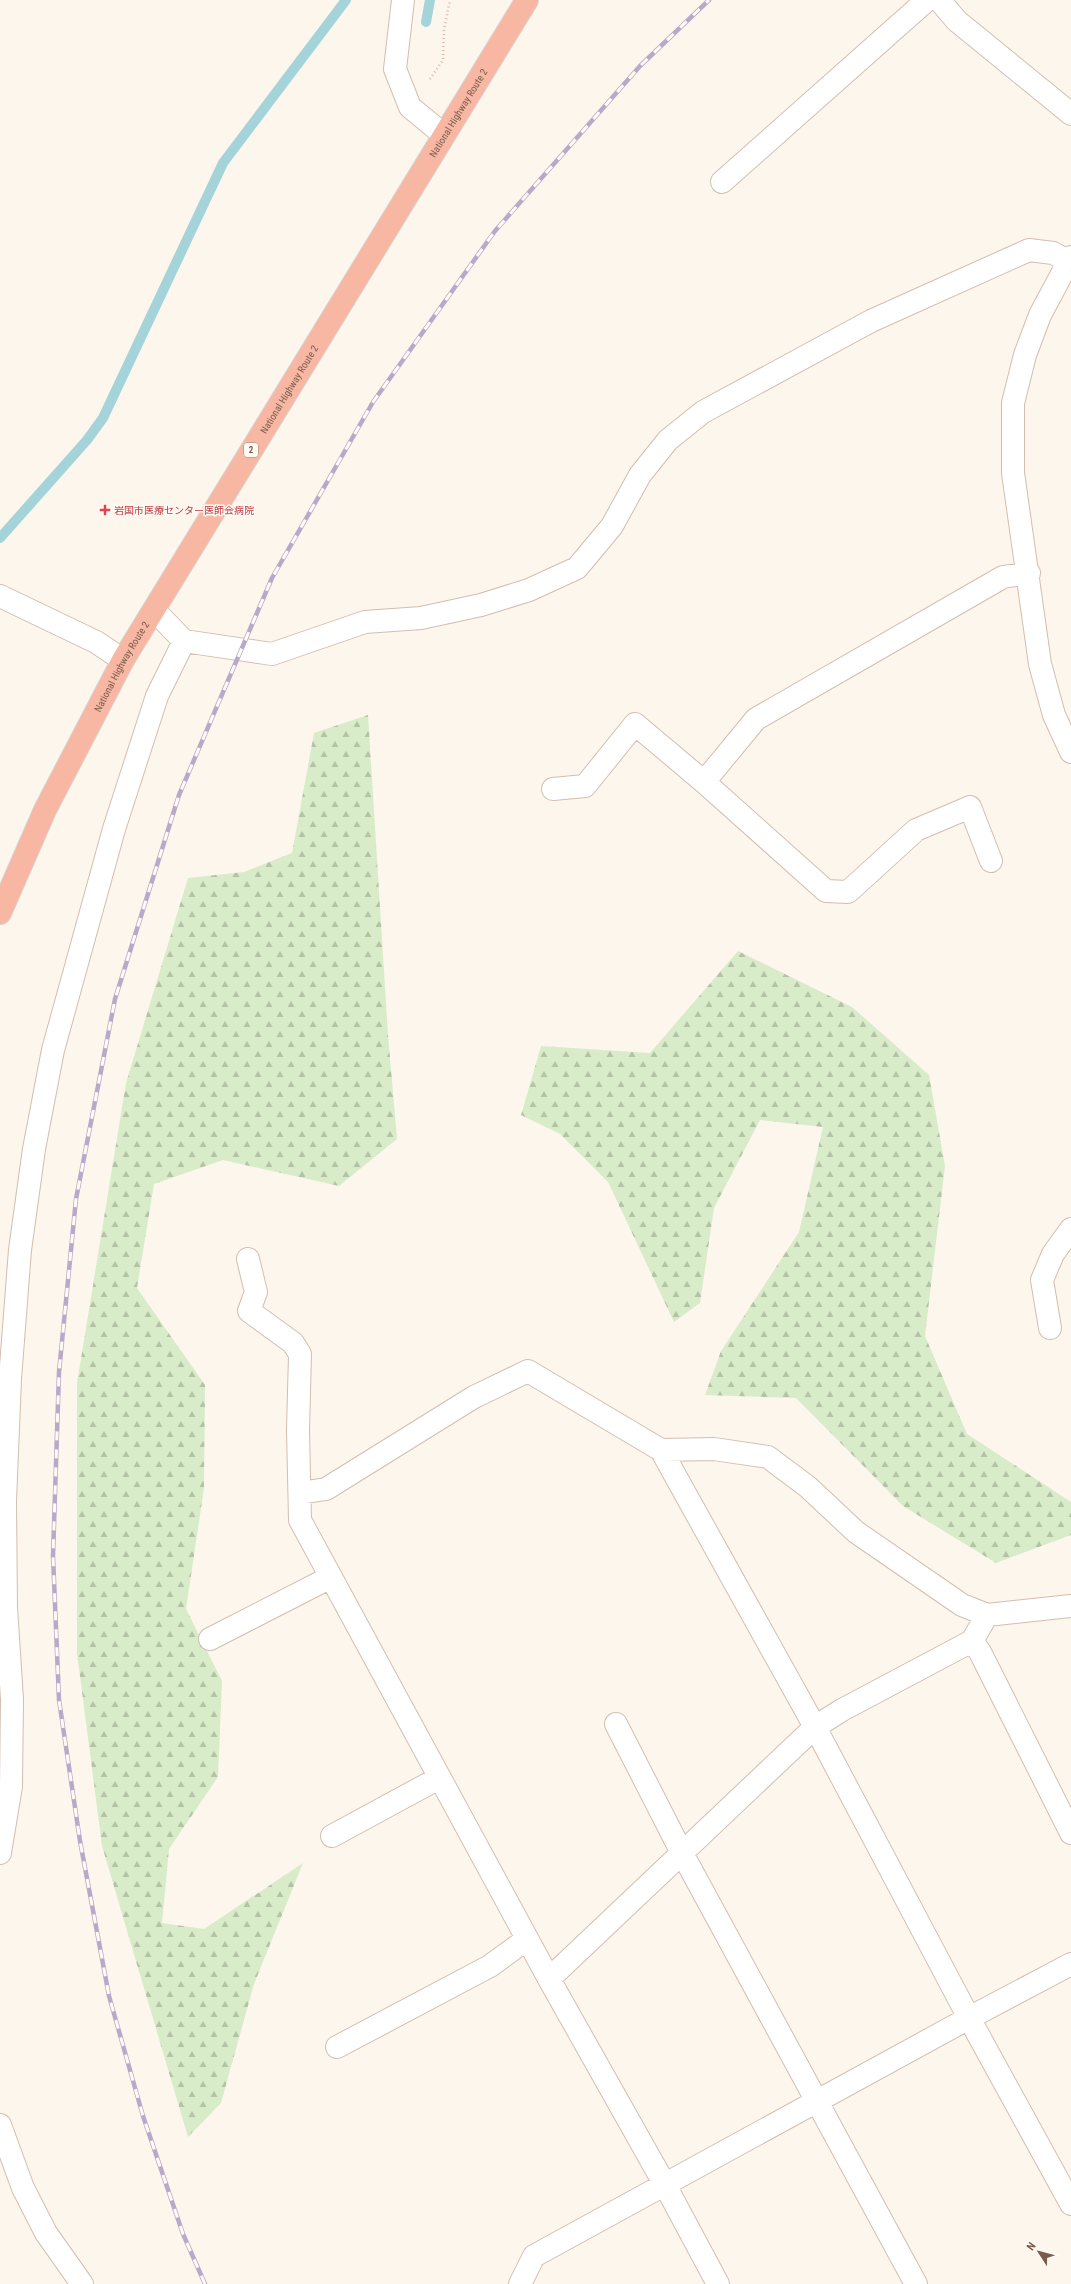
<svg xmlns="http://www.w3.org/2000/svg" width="1071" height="2284" font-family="'Roboto Condensed','Noto Sans JP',sans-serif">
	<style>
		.forest { fill: url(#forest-firs) }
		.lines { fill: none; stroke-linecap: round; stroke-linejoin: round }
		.stream { stroke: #a5d3da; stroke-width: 10 }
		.street-casing { stroke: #d1beb0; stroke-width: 24 }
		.highway-casing { stroke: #dad1cd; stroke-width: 24 }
		.path { stroke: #d9b8a5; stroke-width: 2.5; stroke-dasharray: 1 3; stroke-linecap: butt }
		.street { stroke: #fff; stroke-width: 22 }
		.highway { stroke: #f7b7a3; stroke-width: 22 }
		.rail-casing { stroke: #b9a8c9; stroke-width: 4.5 }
		.rail { stroke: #fffaf3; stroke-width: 3; stroke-dasharray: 9; stroke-linecap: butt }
		.health-dot { fill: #e0444e; stroke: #fffaf3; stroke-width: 1.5 }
		.labels { text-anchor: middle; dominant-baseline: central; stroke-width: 3; stroke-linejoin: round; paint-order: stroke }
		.shield { fill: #fffaf3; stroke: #a28b7f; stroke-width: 1 }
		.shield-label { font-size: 9px; font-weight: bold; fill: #7a5c4d }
		.street-label { font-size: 10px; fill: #7a5c4d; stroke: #fffaf3 }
		.health-label { font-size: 10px; fill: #be3a42; stroke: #fffaf3; text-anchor: start }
	</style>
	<defs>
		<pattern id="forest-firs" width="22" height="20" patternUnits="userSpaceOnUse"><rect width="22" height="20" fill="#d8ecc9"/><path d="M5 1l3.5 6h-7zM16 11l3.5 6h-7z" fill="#b4c2a5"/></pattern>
	</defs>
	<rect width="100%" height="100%" fill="#fdf6ec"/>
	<path class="forest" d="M368,715L388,1035L397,1139L339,1186L223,1160L154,1184L137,1288L205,1385L204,1488L186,1609L222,1681L218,1777L169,1849L162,1923L204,1929L303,1863L254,1984L221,2103L188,2137L102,1846L77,1653V1383L126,1083L188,878L244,872L292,853L314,733Z
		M738,951L852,1007L929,1075L945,1166L925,1336L967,1434L1071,1502V1535L996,1563L903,1506L796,1398L705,1395L721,1351L799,1232L823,1127L760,1120L714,1208L700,1303L674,1322L608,1182L560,1134L521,1115L541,1046L650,1053Z"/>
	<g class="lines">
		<path class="stream" d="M426,22L430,0
			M0,538L87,440L103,418L223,163L346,0"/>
		<g class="street-casing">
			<path id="street" d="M403,0L395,69L410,107L444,135
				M939,0L957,21L1071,114
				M722,182L927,0
				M1071,257L1040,315L1025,355L1013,403V473L1040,664L1054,715L1071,752
				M0,596L96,642L123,660
				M154,610L184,641L272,654L365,622L421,618L481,605L529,590L577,568L612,526L640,475L668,440L703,412L871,321L1029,250L1053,253L1068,261
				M704,782L756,719L1003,577L1029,573
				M553,789L585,786L635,724L704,782L826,891L848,892L916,830L970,807L991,861
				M248,1259L256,1292L249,1311L293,1343L300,1354L298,1430L300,1520L549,1979L665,2185L718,2284
				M1050,1328L1042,1280L1053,1254L1071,1229
				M661,1450L714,1449L768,1457L808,1487L856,1532L962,1605L987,1615L1071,1606
				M300,1493L326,1489L474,1397L528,1371L661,1450L815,1727L969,2018L1071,2204
				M210,1639L331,1577
				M972,1641L980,1652L1071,1833
				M616,1724L682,1853L916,2284
				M332,1836L439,1778
				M0,1853L11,1786L12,1699L6,1607L5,1501L10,1379L20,1250L34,1149L53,1050L114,829L157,696L184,641
				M549,1979L815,1727L842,1710L972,1641L987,1615
				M337,2047L490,1966L527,1939
				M0,2125L23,2188L46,2233L82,2284
				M520,2284L534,2256L969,2018L1071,1964"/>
		</g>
		<g class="highway-casing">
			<g id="highway">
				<path id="s1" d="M0,913L45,810L123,660L527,0"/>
			</g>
		</g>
		<path class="path" d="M430,79L443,60L444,30L450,0"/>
		<use href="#street" class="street"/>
		<use href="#highway" class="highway"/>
		<g class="rail-casing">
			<path id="rail" d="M205,2284L183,2234L143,2116L109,1996L80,1841L59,1700L53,1556L59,1372L76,1199L115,999L179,795L272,578L373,402L495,231L640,66L709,0"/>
		</g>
		<use href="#rail" class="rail"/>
	</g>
	<path class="health-dot" d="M103 504h4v4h4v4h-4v4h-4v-4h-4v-4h4z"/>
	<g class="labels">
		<rect class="shield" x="244" y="443" width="14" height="14" rx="3"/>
		<g class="shield-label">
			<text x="251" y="450">2</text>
		</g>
		<g class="street-label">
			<text stroke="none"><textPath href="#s1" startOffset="923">National Highway Route 2</textPath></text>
			<text stroke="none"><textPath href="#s1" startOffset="599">National Highway Route 2</textPath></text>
			<text stroke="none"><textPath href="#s1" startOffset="275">National Highway Route 2</textPath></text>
		</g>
		<g class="health-label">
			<text x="114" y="510">岩国市医療センター医師会病院</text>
		</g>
	</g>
	<g transform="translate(1039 2252) rotate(306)" stroke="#fffaf3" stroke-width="3" paint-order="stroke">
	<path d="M0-3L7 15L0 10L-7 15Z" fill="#7a5c4d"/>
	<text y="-6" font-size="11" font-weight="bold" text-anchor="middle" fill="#7a5c4d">N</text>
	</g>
</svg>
